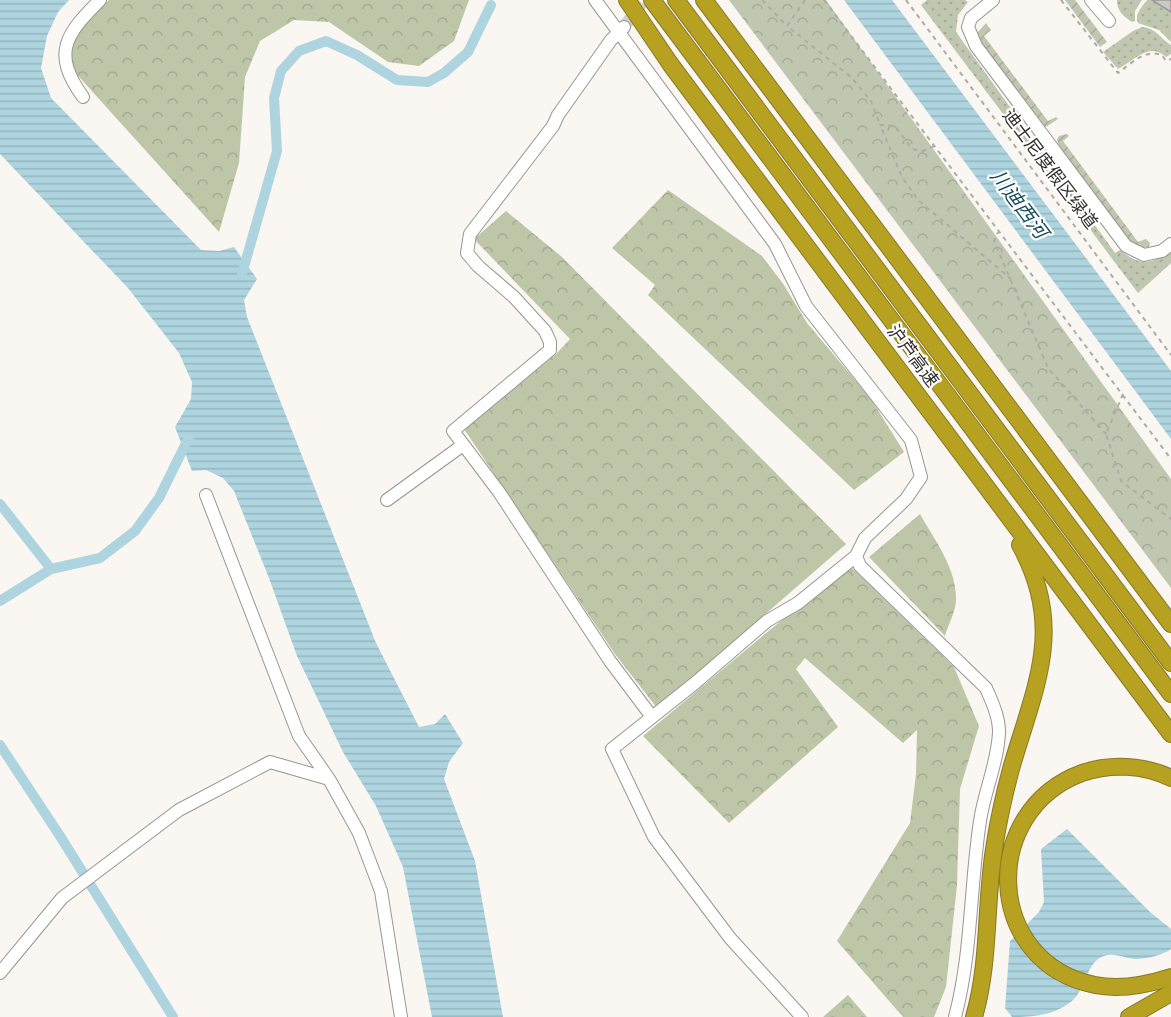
<svg xmlns="http://www.w3.org/2000/svg" width="1171" height="1017" font-family="Karla,'Noto Sans SC',sans-serif">
	<style>
		.grass { fill: url(#grass-dots) }
		.forest { fill: url(#forest-crowns) }
		.park { fill: url(#park-crowns) }
		.garden { fill: url(#garden-furrows) }
		.water { fill: url(#water-rules) }
		.lines { fill: none; stroke-linecap: round; stroke-linejoin: round }
		.canal { stroke: #add4df; stroke-width: 10 }
		.building { fill: #cbc7c4; stroke: #9e9a97; stroke-width: 1.5 }
		.minor-tunnel { stroke: #d2cecb; stroke-width: 12; stroke-dasharray: 12 6; stroke-linecap: butt }
		.minor-casing { stroke: #999693; stroke-width: 14 }
		.highway-casing { stroke: #887925; stroke-width: 18 }
		.path { stroke: #aeaba8; stroke-width: 2; stroke-dasharray: 4.5 4.5; stroke-linecap: butt }
		.minor { stroke: #fff; stroke-width: 12 }
		.highway { stroke: #b7a120; stroke-width: 16 }
		.labels { text-anchor: middle; dominant-baseline: central; stroke-width: 4.5; stroke-linejoin: round; paint-order: stroke }
		.street-label { font-size: 18px; fill: #302e2d; stroke: #fff }
		.water-label { font-size: 20px; font-style: italic; fill: #164c59; stroke: #fff }
	</style>
	<defs>
		<pattern id="grass-dots" width="8" height="8" patternUnits="userSpaceOnUse" patternTransform="scale(1.5)"><rect width="8" height="8" fill="#c0c7b0"/><path d="M2 2h.1M6 6h.1" fill="none" stroke="#a5ab98" stroke-width="1.8" stroke-linecap="round"/></pattern>
		<pattern id="forest-crowns" width="20" height="18" patternUnits="userSpaceOnUse" patternTransform="scale(1.5)"><rect width="20" height="18" fill="#bdc6a7"/><path d="M2 6a3 3 0 1 1 6 0M12 15a3 3 0 1 1 6 0" fill="none" stroke="#a3aa90"/></pattern>
		<pattern id="park-crowns" width="20" height="18" patternUnits="userSpaceOnUse" patternTransform="scale(1.5)"><rect width="20" height="18" fill="#c0c7b0"/><path d="M2 6a3 3 0 1 1 6 0M12 15a3 3 0 1 1 6 0" fill="none" stroke="#a5ab98"/></pattern>
		<pattern id="garden-furrows" width="10" height="10" patternUnits="userSpaceOnUse" patternTransform="scale(1.5)"><rect width="10" height="10" fill="#c0c7b0"/><path d="M-1 1l2-2M0 10L10 0M9 11l2-2" fill="none" stroke="#a5ab98"/></pattern>
		<pattern id="water-rules" width="6" height="5" patternUnits="userSpaceOnUse" patternTransform="scale(1.5)"><rect width="6" height="5" fill="#add4df"/><path d="M0 2.5h6" fill="none" stroke="#95b6c0"/></pattern>
	</defs>
	<rect width="100%" height="100%" fill="#faf6f2"/>
	<path class="grass" d="M927,0H965L968,2L958,15L956,32L1115,253L1120,250C1140,266 1151,266 1171,249V263L1138,293L921,5Z
		M1117,0H1142L1135,11V21L1132,22C1123,16 1117,11 1117,0Z
		M1147,0H1152L1171,12V42L1159,30L1138,23C1134,14 1142,7 1147,0Z
		M1142,27C1156,28 1160,38 1171,45V54L1166,57C1149,41 1134,61 1118,69L1103,52L1133,31Z"/>
	<path class="forest" d="M109,0H469L454,41L419,66L388,62L329,22L294,20L260,41L245,77L239,163L219,232L72,69V45L82,26Z
		M668,190L762,256L784,285L807,323L871,399L904,452L854,490L648,295L655,285L612,248Z
		M506,211L562,257L846,544L657,708L615,654L464,429L556,354L570,339L474,239Z
		M920,514C934,539 957,569 956,600C956,611 948,625 945,636L869,557Z
		M850,566L954,667L979,726L960,789L957,885L946,987L934,1017H903L837,941L910,823L916,774L917,730L903,743L805,658L796,669L838,727L729,823L643,736L766,633Z
		M848,995L867,1017H823Z"/>
	<path class="park" d="M729,0H826L1171,479V588Z"/>
	<path class="garden" d="M1065,0H1075L1107,42L1100,47Z
		M986,23L991,30L984,36L1048,121L1056,117L1058,119L1046,127L1041,123L982,45L977,33Z
		M1067,134L1069,136L1063,141L1138,242L1146,239L1150,243L1149,247L1142,248L1131,243L1060,150L1057,139L1059,136Z"/>
	<path class="water" d="M0,0H69L58,12L47,36L41,68L51,98L201,250L219,251L234,247L257,279L244,300L247,317L376,643L419,727L435,724L445,714L463,743L449,762L444,779L475,861L503,1017H432L403,867L376,806L343,752L297,656L269,578L234,491L223,478L206,470L192,471L175,427L191,399L192,382L179,353L128,288L0,154Z
		M844,0H892L1171,371V439Z
		M1067,829L1150,912L1171,929V949C1163,955 1147,959 1136,959C1126,959 1114,952 1104,956C1086,962 1086,988 1073,1000C1056,1015 1034,1017 1012,1017L1005,1008L1010,941L1039,912L1044,902L1041,849Z"/>
	<g class="lines">
		<path class="canal" d="M242,274L277,151L274,98L281,71L299,51L326,41L357,55L397,80L428,82L444,73L468,52L491,5
			M0,504L51,569
			M0,601L51,569L100,558L135,531L159,498L189,437
			M0,745L60,836L173,1017"/>
	</g>
	<path class="building" d="M1152,0H1171V12Z"/>
	<g class="lines">
		<path class="minor-tunnel" d="M624,27L644,0"/>
		<g class="minor-casing">
			<path id="minor" d="M595,0L775,244L806,306L911,440L921,477L906,499L865,538L856,556L860,566L986,688C992,702 999,716 999,732C998,762 984,792 980,821C970,886 972,953 955,1017
				M993,0L971,18L968,27L976,46L1126,246L1144,255L1162,251L1171,244
				M1091,0L1109,21
				M624,27L611,40L558,115L553,126L470,234L467,253L478,266L514,297L545,331L550,342V350L453,431L499,492L610,661L652,717
				M83,97C51,53 66,34 100,0
				M206,495L299,736L329,779L359,833L381,891L401,1017
				M387,500L463,445
				M0,973L62,898L179,810L270,762L329,779
				M802,1017L730,938L654,837L612,749L695,683L767,621L798,603L856,556"/>
		</g>
		<g class="highway-casing">
			<path id="highway" d="M627,0L671,65L1171,734
				M652,0L1171,694
				M676,0L1171,663
				M704,0L1171,624
				M1171,778C1144,765 1111,763 1082,773C979,811 984,963 1095,985C1120,990 1146,985 1171,977
				M974,1017C990,962 985,906 994,849C998,822 1004,795 1011,769C1035,686 1066,628 1020,545
				M1129,1017L1171,993"/>
		</g>
		<path class="path" d="M762,0L787,26
			M805,0L787,26L851,77L871,101L880,125
			M824,0L1171,459
			M906,0L1171,355
			M1061,0L1118,73C1132,63 1144,49 1162,55L1166,61L1171,59
			M934,146L923,151L912,149L895,126L880,125L902,177L918,200L1011,279
			M999,230L994,241L1048,368L1106,434
			M1123,394L1106,434L1121,481L1171,519"/>
		<use href="#minor" class="minor"/>
		<use href="#highway" class="highway"/>
	</g>
	<g class="labels">
		<g class="street-label">
			<text transform="translate(1050 169) rotate(53)">迪士尼度假区绿道</text>
			<text transform="translate(913 356) rotate(53)">沪芦高速</text>
		</g>
		<g class="water-label">
			<text transform="translate(1019 204) rotate(53)">川迪西河</text>
		</g>
	</g>
</svg>
